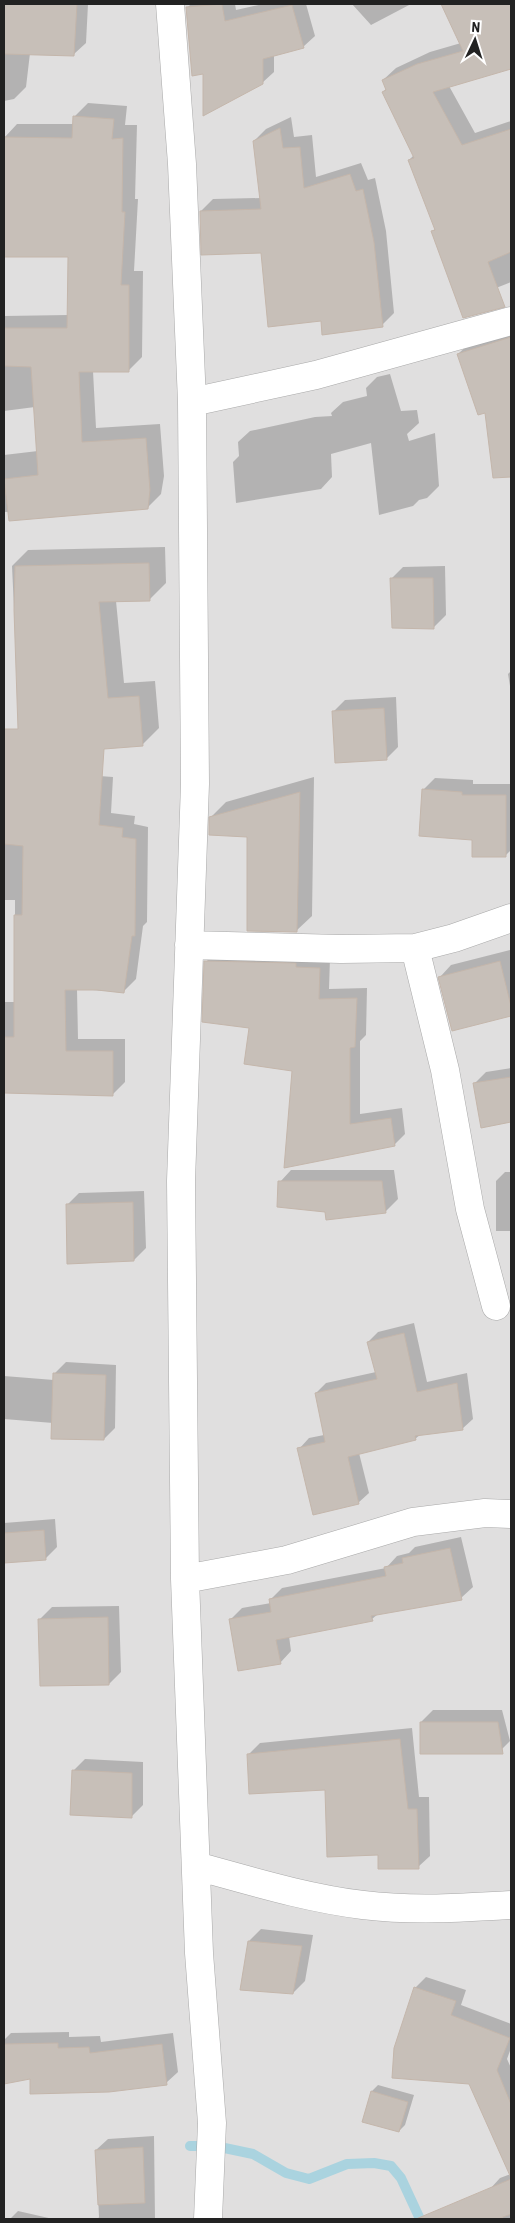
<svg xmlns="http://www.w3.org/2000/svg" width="515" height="2223" font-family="'Roboto Condensed',sans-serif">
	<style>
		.residential { fill: #e0dfdf }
		.shadow { fill: #0003 }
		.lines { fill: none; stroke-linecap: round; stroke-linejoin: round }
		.stream { stroke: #aad3df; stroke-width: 10 }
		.building { fill: #c7bfb8; stroke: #c4b6ab }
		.street-casing { stroke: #a9a9a9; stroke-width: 29 }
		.street { stroke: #fff; stroke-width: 28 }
	</style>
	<rect width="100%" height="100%" fill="#f2efe9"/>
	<path class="residential" d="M4,4H511V2219H4Z"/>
	<path class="shadow" d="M4,4H88L86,43L74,54L30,53L26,87L14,99L4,101Z
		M191,4H235L236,10L263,4H306L315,36L303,47L274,55V72L262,83L205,73L187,8Z
		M352,4H411L371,25Z
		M442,4H511V67L449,86L475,133L511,121V282L458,303L432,232L436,228L409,160L414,155L383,92L387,88L383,80L396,68L430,52L461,43Z
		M88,103L127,106L125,125H137L135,199H138L134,271H143L142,357L128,371H93L96,428L160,424L164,476L161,494L147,508L4,512V455L38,451L35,407L4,411V316L68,315L69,256H4V138L17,124H74V117Z
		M291,117L294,137L312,135L316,177L361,163L368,180L375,178L386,231L394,313L382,325L322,319L262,252L201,211L213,199L261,198L254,141L266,129Z
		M511,330V475L494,477L486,412L458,354L470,343Z
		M390,374L401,411L417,410L419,423L407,434L409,441L435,433L439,486L427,498L419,500L413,506L379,515L371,443L331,454L332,477L321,489L236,503L233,462L239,456L238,442L250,431L315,417L332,416L331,413L343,402L367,396L366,388L377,377Z
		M165,547L166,583L149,600L116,601L124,683L155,681L159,728L143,744L20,737L12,566L28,550Z
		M445,566L446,615L434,627L391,579L403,567Z
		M511,671V692L508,674Z
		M396,697L398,747L386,759L333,712L345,700Z
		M4,769L113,777L111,813L135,816L134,824L148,827L147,922L143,926L136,979L123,992L77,989L78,1039H125V1082L113,1094L4,1092V1002H15V900H4Z
		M314,777L312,916L296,931L248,836L211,817L226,802Z
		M435,778L473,780V784H511V850L506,855L473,839L423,790Z
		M510,950L511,1012L507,1016L440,977L451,965Z
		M216,951L330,958L329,989L367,988L366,1035L360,1041V1114L402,1108L405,1134L394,1145L285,1167L293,1070L250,1027L206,962Z
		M511,1068V1121L482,1127L474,1084L486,1072Z
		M291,1170H394L398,1199L386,1211L327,1219L326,1210L280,1182Z
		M505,1172H511V1231H496V1181Z
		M144,1191L146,1248L134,1260L67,1205L79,1193Z
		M414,1323L427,1382L467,1373L473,1419L462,1429L421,1434L415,1439L359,1453L369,1493L358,1503L299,1449L309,1438L324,1435L316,1393L326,1383L376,1372L368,1342L378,1332Z
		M66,1362L116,1365L115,1428L104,1439L53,1423L4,1419V1376L54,1380L55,1373Z
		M55,1519L57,1547L45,1559L4,1561V1523Z
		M461,1537L473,1587L461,1598L378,1614L372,1619L289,1636L291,1651L280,1663L231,1619L242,1608L271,1603L270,1600L282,1588L386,1568L397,1556L409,1553L415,1547Z
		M119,1606L121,1672L109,1684L40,1619L52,1607Z
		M433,1710H502L510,1741L498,1753L421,1722Z
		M412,1728L419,1797H429L430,1856L418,1867L379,1854L326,1789L248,1755L260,1743Z
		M85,1759L143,1762V1805L131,1817L73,1771Z
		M261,1929L313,1935L305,1981L293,1993L249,1941Z
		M426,1977L466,1990L461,2005L511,2024V2048L507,2059L511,2068V2219H503L490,2189L500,2178L511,2174L470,2082L415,1988Z
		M69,2032V2037L100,2036L101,2042L173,2033L178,2072L166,2083L31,2077L7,2082L4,2065V2040L11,2033Z
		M378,2085L414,2095L405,2125L399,2131L372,2091Z
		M154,2136L155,2219H98L99,2217L96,2150L108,2139Z
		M18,2211L53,2219H10Z"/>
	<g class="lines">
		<path class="stream" d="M190,2146H215L253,2154L286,2173L309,2179L347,2164L374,2163L391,2166L401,2178L420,2219"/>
	</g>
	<path class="building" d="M4,4H77L74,56L4,54Z
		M222,4L225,21L292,5L304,48L263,59V84L203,116V74L192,76L186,7Z
		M441,4H511V69L433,92L462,145L511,129V252L488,262L505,307L463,318L431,231L435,230L408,160L414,158L382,92L386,90L382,80L417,64L463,51Z
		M73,116L114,119L112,139L123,138L122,212H125L121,285H129V372H79L82,442L146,438L150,490L148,509L9,521L4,479L38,475L31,367L4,366V328H67L68,257H4V137L72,138Z
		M280,128L283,148L300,147L304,188L350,174L356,191L363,189L374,242L383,327L322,335L321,321L268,327L261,253L201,255L200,211L261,209L253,141Z
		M511,337V477L493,478L485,413L478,415L457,354Z
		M149,563L150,601L99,602L108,698L139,696L143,746L104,749L99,825L123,828L122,837L136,839L135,936H132L124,993L97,990H65L66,1051H113V1096L4,1093V1037H14V915H22L23,846L4,844V729H18L14,610L15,566Z
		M390,578H433L434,629L392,628Z
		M384,708L387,760L335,763L332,711Z
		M422,789L462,792V795H506V857H472V840L419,836Z
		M300,792L297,932L247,931V837L209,835V817Z
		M204,961L296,963V967L320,968L319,999L357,998L355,1047L350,1048V1124L391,1118L395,1146L284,1168L292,1071L244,1064L249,1028L202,1022Z
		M500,961L511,1006V1016L452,1031L438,977Z
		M511,1077V1122L481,1128L473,1083Z
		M278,1181H382L386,1213L326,1220L325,1212L277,1207Z
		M133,1202L134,1261L67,1264L66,1204Z
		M404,1333L417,1392L457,1383L463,1430L415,1436L416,1440L348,1457L359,1504L313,1515L297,1448L325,1442L315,1393L377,1379L367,1342Z
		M53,1373L106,1375L104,1440L51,1439Z
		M44,1530L46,1560L4,1563V1533Z
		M450,1548L462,1600L371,1616L373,1621L276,1640L281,1664L238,1671L229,1619L271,1612L269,1599L386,1576L384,1567L403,1563L402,1558Z
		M108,1617L109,1685L40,1686L38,1619Z
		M420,1722H498L503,1754H420Z
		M400,1739L408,1809H417L419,1869H378V1855L327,1857L325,1790L249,1794L247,1754Z
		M72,1770L132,1773V1818L70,1815Z
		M248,1941L302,1946L293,1994L240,1990Z
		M414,1987L456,2001L451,2015L510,2038L497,2070L511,2104V2178L469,2084L392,2078L394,2048Z
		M58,2043V2048L89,2047L90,2053L162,2044L167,2085L109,2092L30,2094V2079L4,2084V2044Z
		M371,2091L408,2102L399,2132L362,2122Z
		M143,2147L145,2203L98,2205L95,2150Z
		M511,2179V2214L498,2219H416Z"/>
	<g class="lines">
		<g class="street-casing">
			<path id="street" d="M170,4L182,164L192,402L195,784L181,1181L185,1579L199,1953L212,2123L208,2219
				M192,402L316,375L511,321
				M189,945L341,949L415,948L454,938L511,918
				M415,948L445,1070L470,1209L496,1306
				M185,1579L287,1560L413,1522L485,1513L511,1514
				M196,1866C251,1881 306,1898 363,1905C412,1911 462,1908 511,1905"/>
		</g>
		<use href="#street" class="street"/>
	</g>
	<rect width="515" height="2223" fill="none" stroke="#222222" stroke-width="10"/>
	<g transform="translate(475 40) rotate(4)" stroke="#ffffff" stroke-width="4" paint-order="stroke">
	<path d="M0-4L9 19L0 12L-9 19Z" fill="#222222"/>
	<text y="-8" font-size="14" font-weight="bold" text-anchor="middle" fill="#222222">N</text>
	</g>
</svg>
